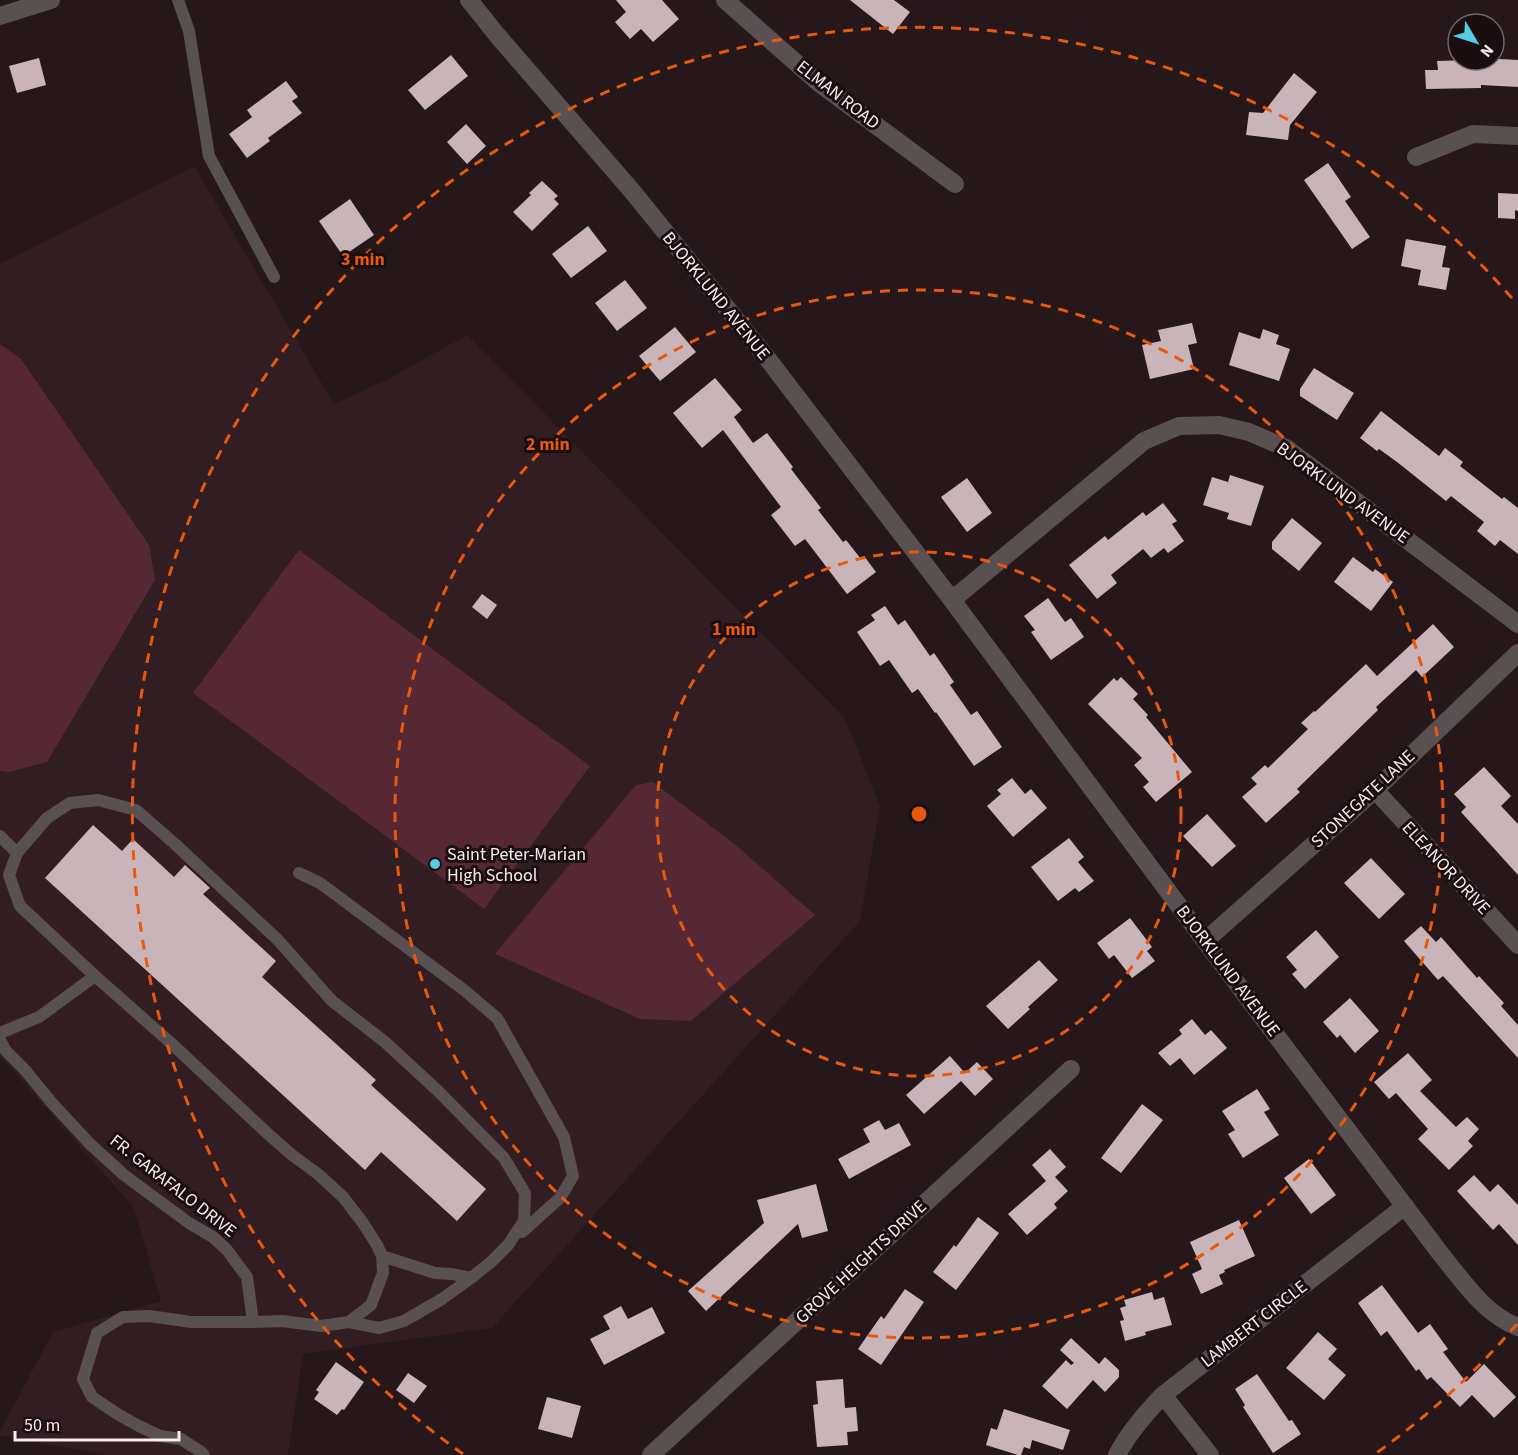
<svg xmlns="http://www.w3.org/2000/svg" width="1518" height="1455" font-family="'Source Sans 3',sans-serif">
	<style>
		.built { fill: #321d22 }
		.green { fill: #552834 }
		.building { fill: #c9b5b9 }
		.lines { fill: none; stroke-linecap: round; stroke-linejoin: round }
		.lane { stroke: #585051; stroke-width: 12 }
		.street { stroke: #585051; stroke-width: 18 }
		.ring { fill: none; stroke: #e8590c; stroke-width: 3; stroke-dasharray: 10 8 }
		.poi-dot { fill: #57c9e2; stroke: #1b0e11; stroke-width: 2 }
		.labels { text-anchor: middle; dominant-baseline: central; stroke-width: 6; stroke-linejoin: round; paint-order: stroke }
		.street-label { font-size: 18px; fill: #f8edef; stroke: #1b0e11 }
		.poi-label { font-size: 18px; fill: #f8edef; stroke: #1b0e11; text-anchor: start }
		.centre { fill: #e8590c; stroke: #1b0e11; stroke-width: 3 }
		.ring-label { font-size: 18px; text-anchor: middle; font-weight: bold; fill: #e8590c; stroke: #1b0e11; stroke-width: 6; stroke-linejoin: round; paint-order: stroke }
	</style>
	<rect width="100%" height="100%" fill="#25171a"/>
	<path class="built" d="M194,166L334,404L388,379L467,335L845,718L880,807L860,921L492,1328L303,1354L288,1455H105L0,1435V1431L53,1332L161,1301L134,1208L0,1056V264Z"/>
	<path class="green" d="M0,344L21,359L149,545L155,580L47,762L9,772L0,771Z
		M299,550L590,766L484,909L193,693Z
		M653,782L737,846L815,915L691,1021L640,1019L495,954L636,785Z"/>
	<path class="building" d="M616,0H662L679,19L653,42L641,29L630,39L615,22L626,12Z
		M850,0H894L910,12L893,34Z
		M451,55L468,76L425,110L408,90Z
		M39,58L46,85L17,93L9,66Z
		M1500,59L1518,60V87L1481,85V88L1426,89L1425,70H1438L1437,61Z
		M1294,73L1317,92L1290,125L1288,140L1246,135L1249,112L1263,113Z
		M286,81L298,97L292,101L302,113L268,138L270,141L247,158L229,134L252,117L247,110Z
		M466,124L486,146L467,164L447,142Z
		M1328,163L1351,197L1345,201L1370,237L1352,249L1304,180Z
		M542,181L558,196L554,199L559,204L532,231L513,212L531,195L529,193Z
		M1498,193L1518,194V211L1515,210V219L1498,218Z
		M350,199L374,235L343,256L319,221Z
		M588,226L607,251L571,278L552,254Z
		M1406,239L1446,246L1442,267L1450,268L1446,290L1418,285L1421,270L1401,266Z
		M625,280L647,308L617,331L595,303Z
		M1192,323L1197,343L1188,345L1194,369L1150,379L1142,345L1161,341L1158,330Z
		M675,327L696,352L660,381L639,356Z
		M1263,329L1279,335L1276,344L1290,349L1279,381L1229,365L1239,332L1260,339Z
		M1314,368L1354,393L1337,420L1300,396V389Z
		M715,378L742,410L734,417L753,443L767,433L793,467L791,469L821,508L818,510L843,542L846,540L861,559L864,556L876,572L847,594L805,539L795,546L771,515L781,507L723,430L702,448L673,413Z
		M1381,411L1439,456L1445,448L1463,462L1460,466L1502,499L1504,497L1518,508V554L1500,540L1495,546L1477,531L1484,522L1451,496L1446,501L1397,462L1379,449L1377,451L1360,438Z
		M1230,475L1264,486L1251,526L1227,519L1229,513L1203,505L1212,477L1228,482Z
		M967,478L992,513L967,532L941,497Z
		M1163,503L1177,521L1172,524L1184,541L1168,553L1164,548L1151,558L1143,549L1111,575L1117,583L1097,599L1069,565L1105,536L1108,540L1143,512L1146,516Z
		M1292,518L1322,543L1299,571L1272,549V542Z
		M1353,557L1373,572L1375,569L1393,582L1371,611L1334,582Z
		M482,594L497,605L487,619L472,607Z
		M1048,598L1065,622L1071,618L1084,637L1051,660L1031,632L1035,630L1024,616Z
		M885,606L898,625L905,620L930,656L934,653L954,682L950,685L971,715L977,711L1002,747L974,766L936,712L935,713L918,689L912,693L889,660L880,666L857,632L875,620L871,615Z
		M1433,624L1454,647L1422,677L1416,670L1376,707L1378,710L1297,789L1300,792L1266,823L1242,797L1257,784L1251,778L1265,765L1268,768L1308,729L1301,723L1314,711L1315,712L1366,664L1377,676Z
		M1121,677L1138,694L1133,699L1148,715L1146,717L1192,772L1156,802L1143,787L1149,782L1134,765L1142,758L1088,704L1114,678L1117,681Z
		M1484,767L1511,796L1501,806L1518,824V875L1461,812L1466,807L1454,794Z
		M1012,778L1025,794L1031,789L1047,808L1013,837L987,806L1001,794L997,790Z
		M1207,814L1236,846L1212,867L1183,836Z
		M93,825L122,851L133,839L174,877L185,865L210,888L203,894L276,961L262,977L376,1080L371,1085L486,1189L457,1221L381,1152L365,1170L45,878Z
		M1069,838L1084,857L1078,862L1094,881L1079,892L1075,888L1058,901L1031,867Z
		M1371,858L1405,894L1379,919L1344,883Z
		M1130,918L1152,947L1147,951L1155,961L1132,978L1114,955L1109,959L1097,943Z
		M1421,926L1436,942L1441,937L1477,978L1479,976L1504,1003L1501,1006L1518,1025V1058L1443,976L1438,980L1404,941Z
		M1316,930L1339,957L1305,989L1292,974L1297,970L1286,957Z
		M1039,960L1058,980L1028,1007L1030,1009L1008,1029L986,1006Z
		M1350,998L1379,1031L1355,1053L1340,1035L1337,1038L1323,1022Z
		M1192,1019L1205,1035L1211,1030L1227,1048L1194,1075L1180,1058L1170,1066L1158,1053L1182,1034L1179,1030Z
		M1408,1053L1432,1080L1420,1091L1456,1127L1467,1117L1479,1129L1468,1141L1473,1146L1449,1170L1418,1139L1428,1129L1396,1093L1389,1099L1374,1082Z
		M950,1056L965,1073L977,1062L993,1079L975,1096L961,1081L924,1114L906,1095Z
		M1257,1089L1270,1109L1264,1112L1279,1135L1243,1158L1228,1134L1235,1130L1222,1111Z
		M1142,1104L1163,1120L1121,1173L1101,1158Z
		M879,1120L885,1130L899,1123L911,1145L849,1179L838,1159L870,1142L863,1129Z
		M1050,1149L1066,1167L1055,1177L1068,1191L1054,1204L1057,1208L1027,1235L1008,1214L1046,1181L1032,1165Z
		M1309,1159L1336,1195L1311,1214L1284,1178Z
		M1474,1175L1490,1192L1498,1184L1518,1205V1245L1499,1224L1493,1230L1457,1191Z
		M816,1184L828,1231L802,1238L798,1224L706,1311L688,1291L764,1223L757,1200Z
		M978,1217L999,1233L956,1290L933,1272L954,1245L956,1247Z
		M1239,1220L1255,1256L1224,1270L1225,1272L1219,1275L1223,1284L1201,1294L1192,1274L1202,1269L1190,1242Z
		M1382,1285L1418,1333L1430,1324L1448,1349L1443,1352L1466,1382L1484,1364L1516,1397L1494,1418L1472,1395L1460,1407L1431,1377L1427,1380L1419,1369L1416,1371L1387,1331L1381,1336L1358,1303Z
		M905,1289L924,1302L881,1365L858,1349L881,1316L884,1319Z
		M1152,1292L1154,1300L1164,1297L1172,1325L1145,1332L1146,1335L1125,1341L1120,1321L1124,1320L1120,1308L1126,1306L1124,1300Z
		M621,1306L628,1319L652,1307L665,1333L604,1365L590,1339L610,1329L603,1316Z
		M1318,1332L1337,1349L1328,1359L1346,1375L1324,1400L1286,1368Z
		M1071,1338L1099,1364L1105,1357L1119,1370V1377L1105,1392L1093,1380L1067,1409L1042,1386L1066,1360L1071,1365L1074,1363L1060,1350Z
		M336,1362L364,1382L344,1410L342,1409L337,1415L314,1399L319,1392L316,1390Z
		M408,1373L427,1386L414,1403L396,1390Z
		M1257,1374L1289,1421L1292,1420L1301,1434L1273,1453L1243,1407L1245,1405L1235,1389Z
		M843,1379L845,1408L856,1407L858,1431L847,1432L848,1445L817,1447L813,1405L818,1404L816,1381Z
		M547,1397L581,1406L572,1438L538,1429Z
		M1004,1409L1070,1430L1063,1450L1032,1440L1030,1449L1024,1447L1021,1455H1018L986,1445L991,1428L997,1430Z"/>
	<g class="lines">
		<path class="lane" d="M178,0L189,31L209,156L274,277
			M0,836L17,853
			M299,873L320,883L464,990L497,1018L564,1137L573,1176L560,1198L522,1232
			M0,1033L39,1017L95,976
			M0,1040L6,1051L25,1070L52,1103L90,1144L124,1175L189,1223L213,1237L227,1250L247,1277L253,1322H191L149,1316L123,1317L97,1333L83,1379L92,1397L119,1415L139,1426L160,1436L181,1439L200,1451L204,1455
			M253,1322L282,1321L321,1326L349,1322L371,1305L383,1273L382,1256L377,1245L363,1223L343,1197L318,1174L292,1155L267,1133L171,1043L95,976L20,906L9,875L17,853L47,818L70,803L98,800L136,810L175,844L278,940L332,1001L385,1042L438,1091L504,1158L525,1193L524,1221L508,1245L491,1262L471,1278
			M349,1322L379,1328L404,1321L442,1299L471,1278L452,1274L435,1273L382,1256"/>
		<path class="street" d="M469,0L497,35L632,191L764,354L952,600L1205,941L1440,1253C1463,1281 1484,1314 1518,1327
			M725,0L819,83L955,184
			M0,16L51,0
			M1416,157L1473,134L1518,136
			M952,600L1144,441L1179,426L1219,425L1249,432L1286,448L1518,624
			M1375,790L1518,945
			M1205,941L1375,790L1518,653
			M1163,1395L1210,1455
			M651,1455L1071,1069
			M1117,1455C1128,1433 1146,1413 1163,1395L1405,1206"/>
	</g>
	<g class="ring">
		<circle cx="919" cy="814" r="262"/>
		<circle cx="919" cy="814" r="524"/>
		<path d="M1517 1324A786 786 0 0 1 1375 1454M463 1454A786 786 0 1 1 1517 304"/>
	</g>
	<circle class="poi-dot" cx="435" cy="864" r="6"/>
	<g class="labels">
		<g class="street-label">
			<text transform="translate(838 95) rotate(38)">ELMAN ROAD</text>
			<text transform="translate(716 296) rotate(51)">BJORKLUND AVENUE</text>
			<text transform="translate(1343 493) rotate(36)">BJORKLUND AVENUE</text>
			<text transform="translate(1363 799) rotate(-43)">STONEGATE LANE</text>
			<text transform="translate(1446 868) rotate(47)">ELEANOR DRIVE</text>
			<text transform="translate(1228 971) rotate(53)">BJORKLUND AVENUE</text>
			<text transform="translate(173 1186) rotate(38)">FR. GARAFALO DRIVE</text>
			<text transform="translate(861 1262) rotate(-43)">GROVE HEIGHTS DRIVE</text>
			<text transform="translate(1254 1324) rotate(-38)">LAMBERT CIRCLE</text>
		</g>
		<g class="poi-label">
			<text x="447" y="854">Saint Peter-Marian<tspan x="447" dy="21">High School</tspan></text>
		</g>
	</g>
	<circle cx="919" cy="814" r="9" class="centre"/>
	<g class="ring-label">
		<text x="363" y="265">3 min</text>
		<text x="548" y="450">2 min</text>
		<text x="734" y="635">1 min</text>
	</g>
	<g transform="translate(1476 42) rotate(129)"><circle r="28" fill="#1b0e11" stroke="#73676a" stroke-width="1.5"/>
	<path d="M0-4.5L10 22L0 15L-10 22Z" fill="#57c9e2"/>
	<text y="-9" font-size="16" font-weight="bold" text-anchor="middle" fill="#f8edef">N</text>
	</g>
	<path d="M15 1431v9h164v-9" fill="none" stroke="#f8edef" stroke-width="3"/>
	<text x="24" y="1431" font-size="18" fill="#f8edef" stroke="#1b0e11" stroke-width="4.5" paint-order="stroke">50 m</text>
</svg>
